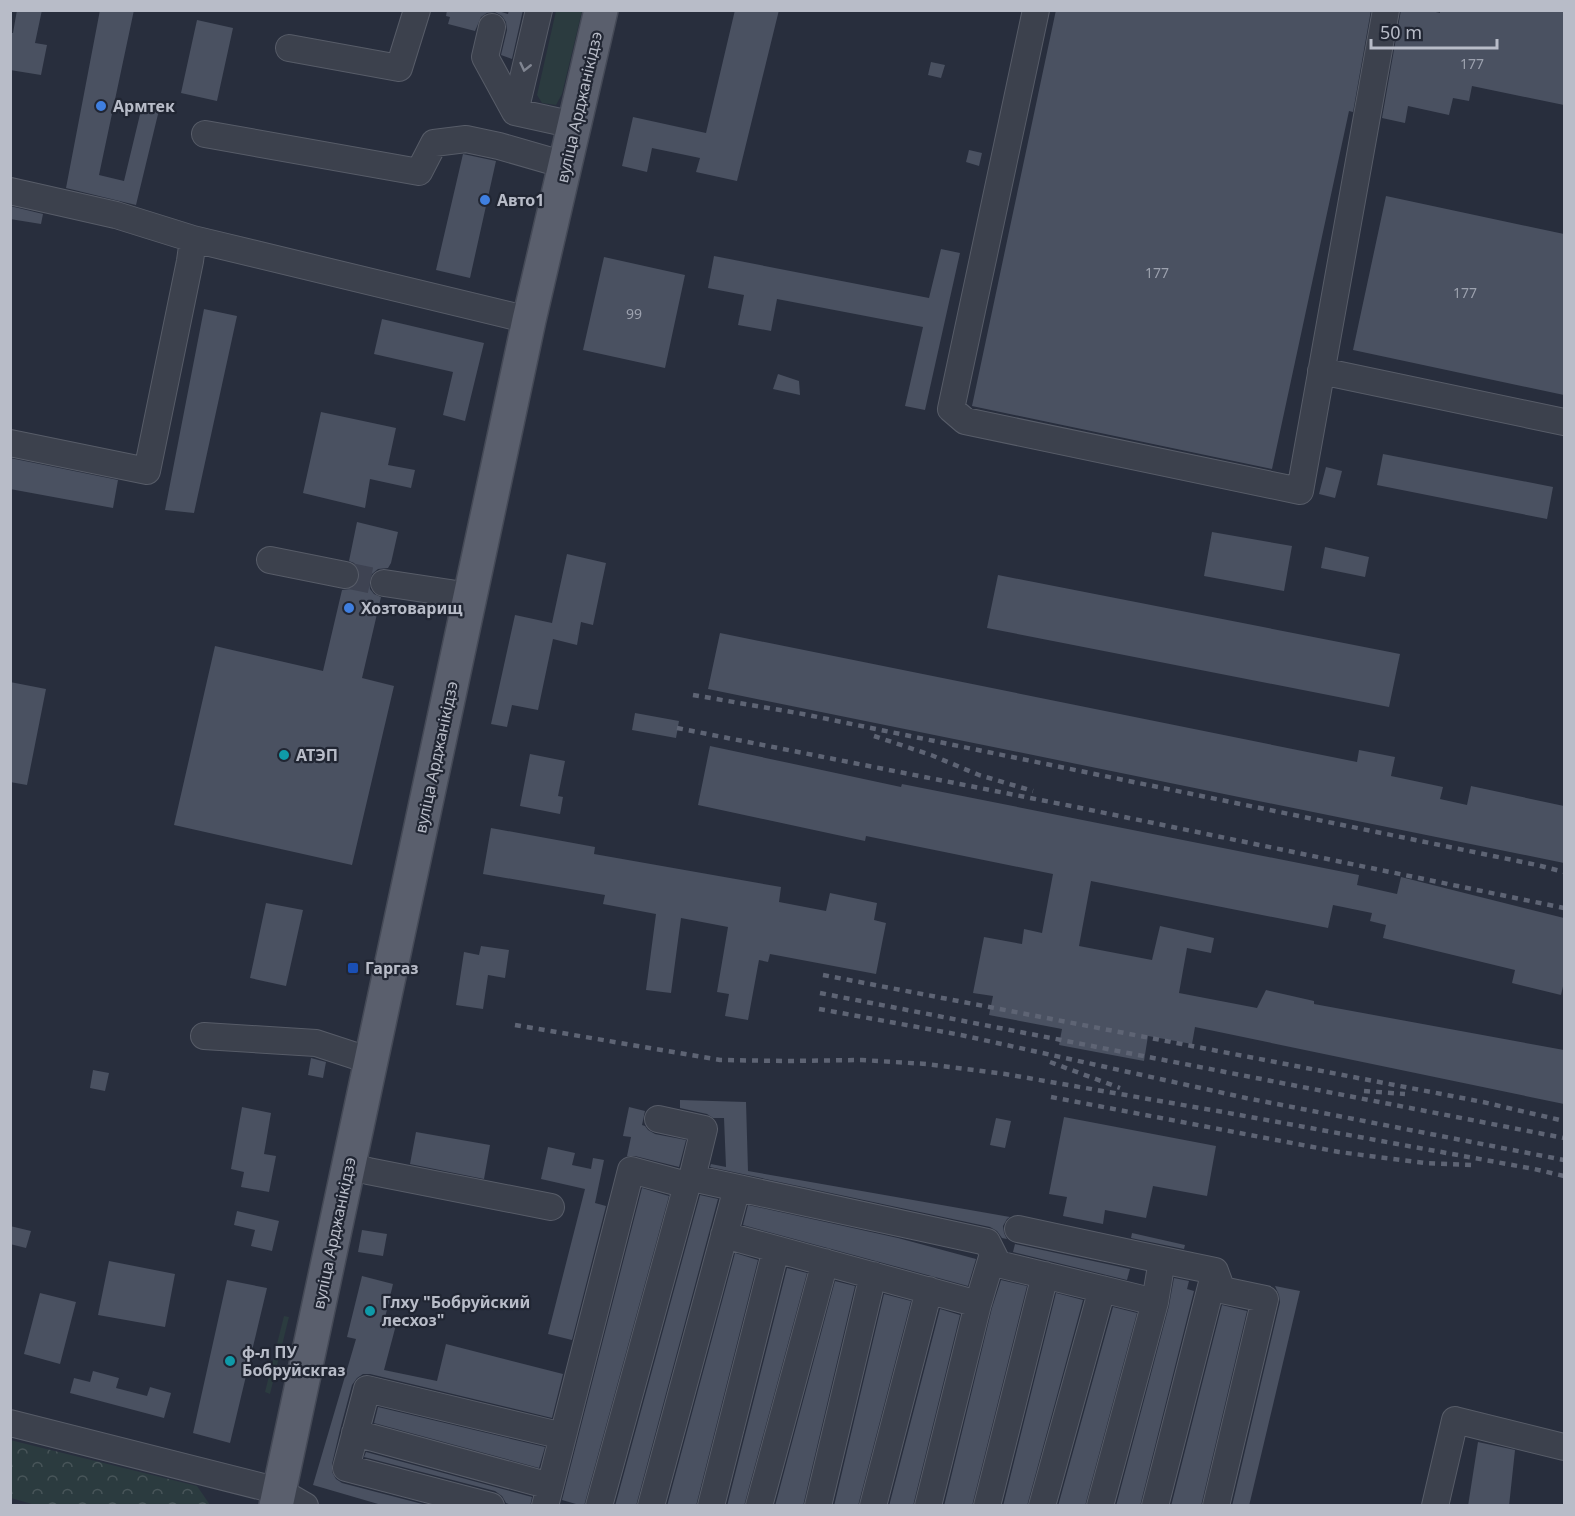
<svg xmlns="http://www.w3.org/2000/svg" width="1575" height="1516" font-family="'Noto Sans',sans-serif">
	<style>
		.green { fill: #2b3b3f }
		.forest { fill: url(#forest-crowns) }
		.building { fill: #4a5161 }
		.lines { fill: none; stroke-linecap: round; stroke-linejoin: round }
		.minor-tunnel { stroke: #3e4352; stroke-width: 26; stroke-dasharray: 26 13; stroke-linecap: butt }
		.minor-casing { stroke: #575c68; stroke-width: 28 }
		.major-casing { stroke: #454a57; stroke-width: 36 }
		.minor { stroke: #3c414d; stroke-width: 26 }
		.major { stroke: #5a5f6d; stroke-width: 33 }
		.rail { stroke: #5e6474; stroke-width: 4.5; stroke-dasharray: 6 6; stroke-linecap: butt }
		.oneway { stroke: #808591 }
		.shop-dot { fill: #3f7fe0; stroke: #212633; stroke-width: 2 }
		.culture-dot { fill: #0f9aa8; stroke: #212633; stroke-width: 2 }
		.transit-dot { fill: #1a4fb4; stroke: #212633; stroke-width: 2 }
		.labels { text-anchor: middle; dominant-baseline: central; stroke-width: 4.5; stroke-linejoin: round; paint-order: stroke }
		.number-label { font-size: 14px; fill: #9ca1ae }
		.poi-label { font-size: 16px; font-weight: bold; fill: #b8bcc8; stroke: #212633; text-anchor: start }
		.street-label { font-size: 16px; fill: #b8bcc8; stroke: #212633 }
	</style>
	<defs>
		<pattern id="forest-crowns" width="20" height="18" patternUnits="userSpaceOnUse" patternTransform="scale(1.5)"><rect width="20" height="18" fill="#2b3b3f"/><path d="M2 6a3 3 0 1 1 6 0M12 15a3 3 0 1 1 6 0" fill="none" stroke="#485559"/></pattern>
	</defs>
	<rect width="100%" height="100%" fill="#282e3d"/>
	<path class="green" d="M556,11H582L562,94L556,105L542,103L537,95Z
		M284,1316L289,1317L270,1394L265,1392Z"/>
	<path class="forest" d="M10,1440L197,1486L210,1505L39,1506L11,1498Z"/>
	<path class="building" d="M17,10H42L35,43L47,45L41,75L10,70V33H13Z
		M100,10H134L99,175L124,181L142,106L159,110L136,205L66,188Z
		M447,10H495L508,14L509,10H523L512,59L501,55L507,30L506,22L502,16L495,12L487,13L481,17L475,31L448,24L450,17L446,16Z
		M735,10H779L737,181L696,172L700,158L652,148L647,172L622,166L633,117L706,133Z
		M1056,10H1371L1353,112L1349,111L1272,469L972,406Z
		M1401,10H1427L1440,13V10H1564V105L1472,86L1469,101L1453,98L1449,115L1408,106L1405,123L1382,118Z
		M197,20L233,28L217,101L181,93Z
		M931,62L945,65L941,78L928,75Z
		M969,150L982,153L979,166L966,162Z
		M463,154L496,161L470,278L436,270Z
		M1386,196L1564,234V395L1353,350Z
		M10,206L43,214L41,224L10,219Z
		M941,249L960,253L925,410L905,406L923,327L777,299L771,331L738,325L744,295L708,288L714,256L929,298Z
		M604,257L685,275L665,368L583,350Z
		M204,309L237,316L194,513L165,510Z
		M382,319L484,343L465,421L443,415L453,372L374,354Z
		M778,374L799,381L800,395L773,389Z
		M321,412L396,428L388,465L415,470L411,488L370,479L365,508L303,493Z
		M1383,454L1553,487L1547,519L1377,485Z
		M10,458L118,480L113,508L10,489Z
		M1326,467L1342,471L1335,498L1319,494Z
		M357,522L398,532L391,563L388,568L378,569L372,574L369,581L370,589L374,594L381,597L362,678L394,686L352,865L174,825L215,646L323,671L342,590L350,589L357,584L360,579L359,570L354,563L349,561Z
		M1212,532L1292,546L1284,591L1204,576Z
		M1325,547L1369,557L1365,577L1321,568Z
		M567,554L606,563L593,625L581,622L577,645L553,639L538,710L512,705L507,727L491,724L515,615L552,623Z
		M998,575L1400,654L1389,707L987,628Z
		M720,633L1357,762L1359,750L1395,757L1391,776L1443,787L1440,799L1467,805L1471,786L1564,806V863L708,689Z
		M10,682L46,689L27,785L10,782Z
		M635,713L679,721L676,738L632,730Z
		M710,746L901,787L902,784L1359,875L1357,885L1397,894L1401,877L1564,918V982L1561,995L1512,983L1515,970L1383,938L1386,925L1370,921L1372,913L1333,905L1328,928L1091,881L1079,946L1152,960L1160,926L1214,938L1211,953L1187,948L1179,993L1257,1008L1266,990L1314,1001V1004L1564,1050V1104L1195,1027L1192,1044L1148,1036L1144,1061L1059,1045L1062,1029L989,1015L993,996L973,993L984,937L1022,944L1024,929L1042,933L1053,874L866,836L865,841L698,805Z
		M530,754L565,761L558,796L563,797L560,814L520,806Z
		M491,828L595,847L594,854L781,887L779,902L826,911L830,893L877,903L874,920L886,923L876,974L770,954L768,962L759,960L748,1020L725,1016L729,994L717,992L728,927L681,918L671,993L646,990L656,914L603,904L605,895L483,874Z
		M266,903L303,910L286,986L250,978Z
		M481,946L509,950L505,978L488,975L483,1009L456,1005L464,952L479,955Z
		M311,1058L326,1062L323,1078L308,1075Z
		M93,1070L109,1073L105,1091L90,1088Z
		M680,1100L746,1102L748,1171L1010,1217L1007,1219L1003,1226L1004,1233L1007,1239L1002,1238L997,1231L990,1227L710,1167L711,1164L726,1167L724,1118H713L707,1114L680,1108Z
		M242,1107L271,1113L264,1154L276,1156L269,1192L241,1187L244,1172L231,1169Z
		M629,1107L645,1111L642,1125L645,1126L648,1130L655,1134L686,1140L679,1167L635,1156H627L631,1137L623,1136Z
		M1064,1117L1216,1146L1207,1196L1153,1186L1146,1218L1105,1210L1103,1224L1063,1216L1067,1197L1049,1194Z
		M996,1118L1011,1121L1005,1148L990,1145Z
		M416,1132L490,1145L484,1179L410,1164Z
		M548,1147L575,1153L572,1165L591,1169L593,1158L604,1160L595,1203L606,1206L572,1340L548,1334L585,1189L541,1179Z
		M642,1188L669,1196L584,1506H583L562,1500Z
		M700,1195L718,1199L636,1506H615Z
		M748,1205L898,1238L976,1259L968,1286L743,1225Z
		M237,1211L279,1221L272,1251L251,1246L255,1230L234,1225Z
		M10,1226L31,1231L26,1248L10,1244Z
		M362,1230L387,1234L383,1256L358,1252Z
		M1132,1233L1185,1245L1184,1249L1131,1238Z
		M1015,1244L1130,1269L1127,1280L1013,1252Z
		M735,1253L758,1260L696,1506H667Z
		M109,1261L175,1274L165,1327L98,1315Z
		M787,1268L807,1273L744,1506H727Z
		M362,1276L393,1284L384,1322L396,1325L384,1370L437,1381L446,1344L563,1374L552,1418L370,1374H363L357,1378L352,1385L340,1430L332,1464V1472L336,1479L342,1483L430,1506H385L313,1485L356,1339L347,1337Z
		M1174,1278L1189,1281L1187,1289L1194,1291L1140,1506H1116L1169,1306Z
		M227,1280L267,1288L230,1443L193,1433Z
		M1001,1280L1027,1286L972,1506H944L992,1308Z
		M835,1281L855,1286L803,1506H775Z
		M1275,1286L1300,1291L1249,1506H1232L1280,1302L1279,1295Z
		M40,1293L76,1302L60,1364L24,1354Z
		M1056,1293L1083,1300L1027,1506H1003Z
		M884,1294L911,1301L858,1506H834Z
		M1222,1305L1247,1311L1201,1506H1171Z
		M1113,1307L1137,1313L1085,1506H1058Z
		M940,1309L960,1315L913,1506H889Z
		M93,1371L119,1378L116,1388L147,1396L150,1387L171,1393L164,1418L70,1393L74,1378L90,1382Z
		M378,1407L545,1447L539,1468L374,1423Z
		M1478,1442L1515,1450L1509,1506H1468Z
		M366,1452L532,1497L530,1506H514L506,1503L502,1496L495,1491L364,1457Z"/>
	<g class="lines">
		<path class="minor-tunnel" d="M345,575L384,583"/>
		<g class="minor-casing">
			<path id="minor" d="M539,10L515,112L574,125
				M1036,10L951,409L965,421L1300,491L1386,10
				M492,27L485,57L515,112
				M289,48L399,68L417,10
				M205,134L419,172L434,143L466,139L499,146L565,165
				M10,191L116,215L193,239L529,320
				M1321,371L1564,422
				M10,443L147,471L190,261L193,239
				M270,560L345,575
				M384,583L470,596
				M204,1036L316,1043L371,1061
				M658,1119L704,1129L692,1178L687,1185
				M349,1165L368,1171L551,1207
				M692,1178L987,1242L998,1264L1155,1302L1162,1260L1018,1229
				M724,1235L978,1304L993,1254
				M1162,1260L1215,1271
				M1215,1271L1222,1290L1265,1299L1216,1506
				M10,1423L279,1491L305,1506
				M355,1433L550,1486
				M563,1436L631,1170L687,1185L599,1506
				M491,1506L346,1468L367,1389L563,1436L545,1506
				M651,1506L737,1188
				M711,1506L776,1249
				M759,1506L825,1262
				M818,1506L873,1275
				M873,1506L929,1290
				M928,1506L978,1304
				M987,1506L1045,1275
				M1042,1506L1102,1289
				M1100,1506L1155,1302
				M1155,1506L1215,1271
				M1435,1506L1455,1420L1564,1447"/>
		</g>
		<g class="major-casing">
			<path id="major" d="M276,1506L529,320L601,10"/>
		</g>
		<use href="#minor" class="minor"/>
		<use href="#major" class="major"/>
		<path class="rail" d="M693,695L803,714L1537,865L1564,872
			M677,728L1076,807L1564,908
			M874,736L931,755L979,775L1033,791
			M823,975L1483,1102L1564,1121
			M820,993L1564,1138
			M819,1009L961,1035L1246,1098L1564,1160
			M515,1025L720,1060L785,1061L862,1060L926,1064L1005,1074L1223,1112L1534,1169L1564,1176
			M1050,1062L1120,1088
			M1364,1091L1405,1094
			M1051,1097L1339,1152L1425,1163L1474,1165"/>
	</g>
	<defs><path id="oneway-chevron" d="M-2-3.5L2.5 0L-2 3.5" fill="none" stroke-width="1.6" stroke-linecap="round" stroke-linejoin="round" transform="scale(1.5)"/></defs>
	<use class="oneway" href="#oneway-chevron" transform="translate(525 67) rotate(103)"/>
	<g class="shop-dot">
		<circle cx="101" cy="106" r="6"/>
		<circle cx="485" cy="200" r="6"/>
		<circle cx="349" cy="608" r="6"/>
	</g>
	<g class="culture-dot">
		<circle cx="284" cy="755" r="6"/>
		<circle cx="370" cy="1311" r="6"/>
		<circle cx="230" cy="1361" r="6"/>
	</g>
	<rect class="transit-dot" x="347" y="962" width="12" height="12" rx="3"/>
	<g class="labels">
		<g class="number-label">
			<text x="1472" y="63">177</text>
			<text x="1157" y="272">177</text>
			<text x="1465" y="292">177</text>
			<text x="634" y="313">99</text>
		</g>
		<g class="poi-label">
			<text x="113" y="106">Армтек</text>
			<text x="497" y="200">Авто1</text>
			<text x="361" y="608">Хозтоварищ</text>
			<text x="296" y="755">АТЭП</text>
			<text x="365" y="968">Гаргаз</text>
			<text x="382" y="1302">Глху "Бобруйский<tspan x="382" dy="18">лесхоз"</tspan></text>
			<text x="242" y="1352">ф-л ПУ<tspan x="242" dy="18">Бобруйскгаз</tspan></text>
		</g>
		<g class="street-label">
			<text transform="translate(579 107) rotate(-77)">вуліца Арджанікідзэ</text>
			<text transform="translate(436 757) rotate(-78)">вуліца Арджанікідзэ</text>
			<text transform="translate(334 1233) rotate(-78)">вуліца Арджанікідзэ</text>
		</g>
	</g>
	<rect width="1575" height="1516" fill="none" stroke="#b8bcc8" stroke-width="24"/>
	<path d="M1371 39v9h126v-9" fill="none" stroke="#b8bcc8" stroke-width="3"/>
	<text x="1380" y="39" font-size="18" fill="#b8bcc8" stroke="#212633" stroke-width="4.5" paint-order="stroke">50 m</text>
</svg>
